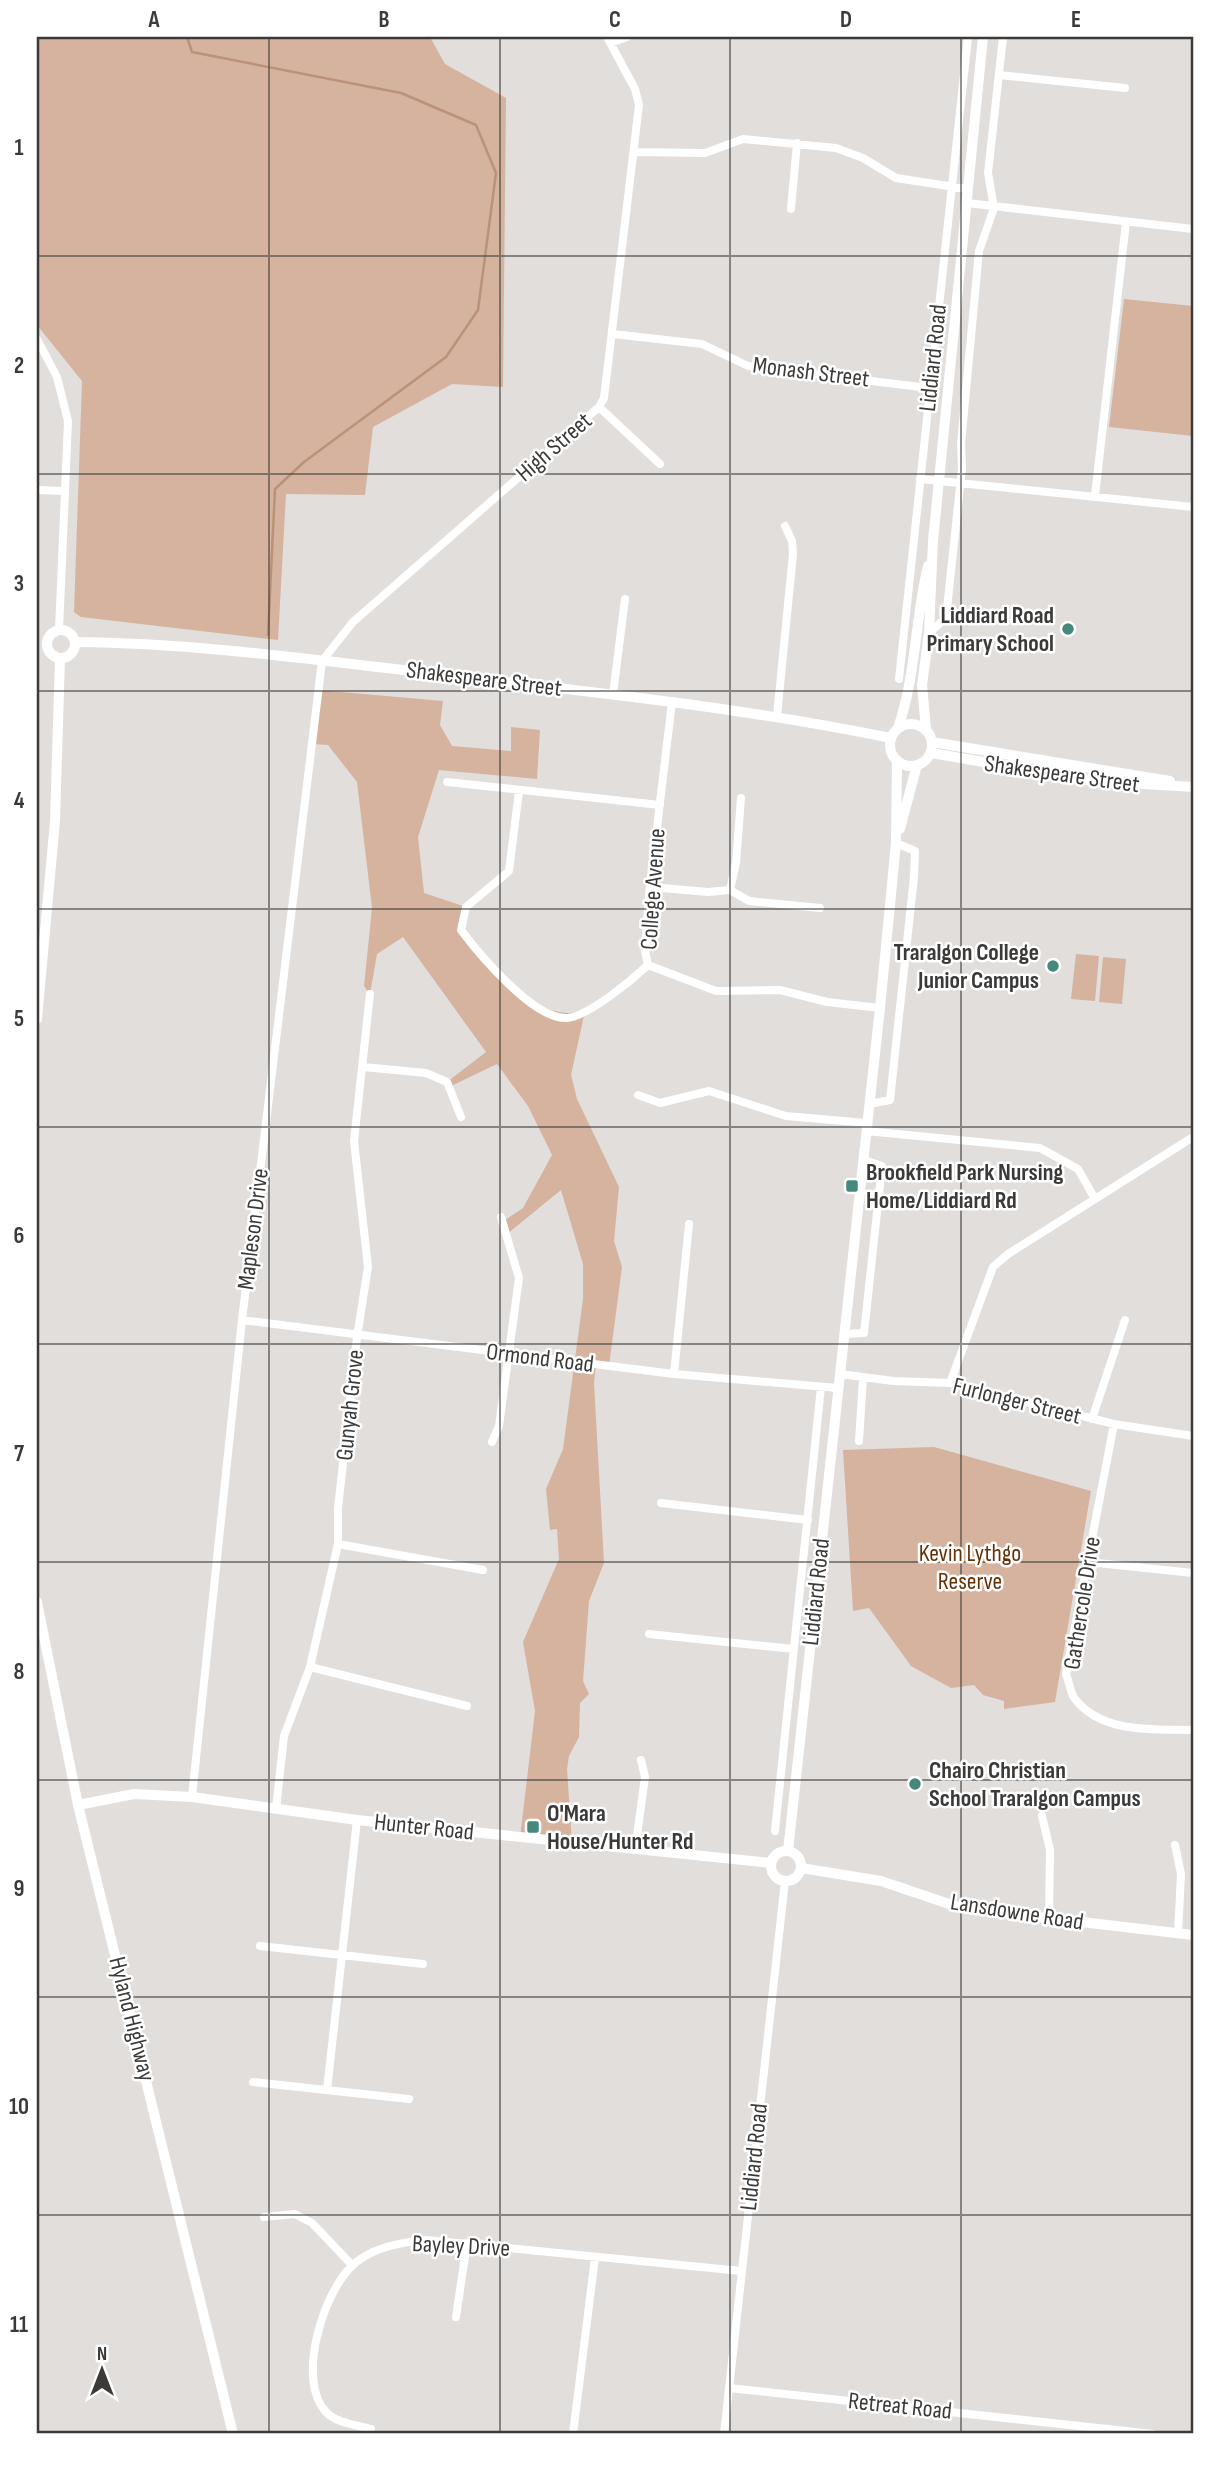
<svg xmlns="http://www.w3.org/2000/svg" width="1230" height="2471" font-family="'Sofia Sans Condensed',sans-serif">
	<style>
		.green { fill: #d5b39f }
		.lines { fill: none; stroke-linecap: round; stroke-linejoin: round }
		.stream { stroke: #bb9279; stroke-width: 2.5 }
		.minor { stroke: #fff; stroke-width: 8 }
		.tertiary { stroke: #fff; stroke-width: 10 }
		.secondary { stroke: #fff; stroke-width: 10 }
		.grid { fill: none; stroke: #3b3a39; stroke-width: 2; stroke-opacity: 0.55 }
		.poi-dot { fill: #45897d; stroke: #fff; stroke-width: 2.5 }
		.labels { text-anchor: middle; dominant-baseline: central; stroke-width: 5; stroke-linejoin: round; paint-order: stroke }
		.street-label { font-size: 24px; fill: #3b3a39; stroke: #fff }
		.poi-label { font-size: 24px; font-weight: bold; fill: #3b3a39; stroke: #fff; text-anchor: start }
		.park-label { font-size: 24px; fill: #663107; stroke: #fff }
		.neatline { fill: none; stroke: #3b3a39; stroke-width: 2.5 }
		.grid-label { font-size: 23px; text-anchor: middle; font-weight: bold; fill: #3b3a39 }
	</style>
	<rect width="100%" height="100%" fill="#e1dedc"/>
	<path class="green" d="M37,37H430L445,64L506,98L503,387L452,384L373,427L365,495L286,494L278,640L81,617L74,612L82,381L37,325Z
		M1124,299L1193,306V436L1109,427Z
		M318,690L443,701L440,725L452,746L511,751V727L540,730L537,779L439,770L418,837L424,893L466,907L464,931C494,967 531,1024 585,1011L571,1075L577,1099L619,1187L614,1241L622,1267L609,1366L596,1365L594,1383L604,1563L589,1601L583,1681L589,1694L580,1703L579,1737L569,1756L567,1769L572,1843L520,1838L535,1711L523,1642L559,1559L557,1529L550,1530L546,1489L563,1449L583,1299V1264L561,1190L507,1234L502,1222L523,1208L552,1155L528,1106L497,1064L449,1087L447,1082L486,1052L403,937L377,954L370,994L364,986L372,908L357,782L328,745L312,744Z
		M1076,954L1099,956L1095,1001L1071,999Z
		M1103,957L1126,959L1122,1004L1099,1002Z
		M934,1447L1091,1491L1055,1702L1004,1709V1701L983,1695L974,1685L951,1688L911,1666L869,1608L853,1611L843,1450Z"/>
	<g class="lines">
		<path class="stream" d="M187,37L192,52L401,93L476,125L496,173L478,310L446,357L304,462L275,489L268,635"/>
		<path class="minor" d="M610,43L627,37
			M999,75L1125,88
			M634,152L705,153L743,139L836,148L863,158L896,178L968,189
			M967,203L1193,229
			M791,209L797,143
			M613,334L702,344L748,366L929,388
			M37,339L57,377L68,421L59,630
			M599,407L660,464
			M920,479L1193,507
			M37,490L64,491
			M1095,496L1126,222
			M929,633L946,618L962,468L961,444L979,251L994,208L988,173L1003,37
			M899,679L968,37
			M613,694L625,599
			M672,702L649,894L645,951L648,965L716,991L780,990L827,1002L880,1008
			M777,716L793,554L792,541L785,526
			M447,782L660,805
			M519,791L509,871L466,907L461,930C479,954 534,1020 567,1018C589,1016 632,980 648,965
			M650,887L708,892L730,890L749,901L820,908
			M730,890L736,863L741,798
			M363,1067L426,1073L447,1082L461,1117
			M638,1095L660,1103L709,1091L786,1116L867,1123
			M869,1104L890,1100L914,877L915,851L896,843
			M866,1131L1040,1148L1078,1169L1095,1199
			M242,1320L674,1374L838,1388
			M844,1334L864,1333L882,1166L864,1160
			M674,1374L689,1224
			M840,1374L893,1381L950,1383L1114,1424L1193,1436
			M950,1383L993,1267L1008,1254L1193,1137
			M1092,1419L1125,1320
			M1114,1424L1066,1674C1069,1681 1070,1693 1075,1699C1102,1734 1155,1729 1193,1730
			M859,1441L863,1378
			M492,1442L499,1426L519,1278L501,1217
			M661,1503L808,1520
			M338,1544L483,1570
			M1088,1562L1193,1573
			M649,1634L794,1649
			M310,1667L467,1706
			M192,1797L242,1320L322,661L353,622L599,407L604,398L639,105L635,89L607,37
			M276,1809L284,1736L310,1667L338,1544V1508L357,1337L368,1267L354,1141L370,994
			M1042,1816L1050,1850L1049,1919
			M775,1831L821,1387
			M1175,1845L1181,1874L1178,1934
			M635,1850L645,1777L641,1760
			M260,1946L423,1964
			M253,2082L409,2099
			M327,2090L357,1820
			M264,2217L295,2214L312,2223L352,2265
			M456,2317L467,2243
			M729,2388L1153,2434
			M371,2429C357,2425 336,2423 326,2412C296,2380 323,2294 351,2267C369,2248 402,2242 426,2240L741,2271
			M573,2434L595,2258
			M724,2434L785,1881"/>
		<path class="tertiary" d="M75,642C199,643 322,661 445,675C594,692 744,708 891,738
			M890 745a21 21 0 1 1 42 0a21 21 0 1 1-42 0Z
			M898,728C916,676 915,619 928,566
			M926,729L922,685L929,633L933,541L983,37
			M932,742L1170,781
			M931,753L1094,781L1193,787
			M900,829L917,765
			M78,1805L134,1794L192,1797L357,1820L771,1863
			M771 1866a15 15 0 1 1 30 0a15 15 0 1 1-30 0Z
			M788,1851L880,1008L896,843L897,760
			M801,1868L881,1881L961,1908L1193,1935"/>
		<path class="secondary" d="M47 644a14 14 0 1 1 28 0a14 14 0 1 1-28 0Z
			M37,1019L55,821L60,658
			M37,1602L78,1805L233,2434"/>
	</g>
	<path class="grid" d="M269,37V2434M500,37V2434M730,37V2434M961,37V2434M37,256H1193M37,474H1193M37,691H1193M37,909H1193M37,1127H1193M37,1344H1193M37,1562H1193M37,1780H1193M37,1997H1193M37,2215H1193"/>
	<g class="poi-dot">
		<circle cx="1068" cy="629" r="7"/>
		<circle cx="1053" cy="966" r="7"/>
		<rect x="845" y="1179" width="14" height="14" rx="3.5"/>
		<circle cx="915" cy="1784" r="7"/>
		<rect x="526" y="1820" width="14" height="14" rx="3.5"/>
	</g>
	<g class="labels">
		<g class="street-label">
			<text transform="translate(933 358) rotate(-84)">Liddiard Road</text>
			<text transform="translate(811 372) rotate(7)">Monash Street</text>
			<text transform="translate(554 447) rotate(-41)">High Street</text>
			<text transform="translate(484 679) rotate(7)">Shakespeare Street</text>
			<text transform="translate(1062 774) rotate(8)">Shakespeare Street</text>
			<text transform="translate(653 889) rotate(-86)">College Avenue</text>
			<text transform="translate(253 1229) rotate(-83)">Mapleson Drive</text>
			<text transform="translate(540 1358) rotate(7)">Ormond Road</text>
			<text transform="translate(1017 1401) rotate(14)">Furlonger Street</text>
			<text transform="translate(350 1405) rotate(-84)">Gunyah Grove</text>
			<text transform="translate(816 1592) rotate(-84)">Liddiard Road</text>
			<text transform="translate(1082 1603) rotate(-81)">Gathercole Drive</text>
			<text transform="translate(424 1827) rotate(6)">Hunter Road</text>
			<text transform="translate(1017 1912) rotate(9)">Lansdowne Road</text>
			<text transform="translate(132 2019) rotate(76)">Hyland Highway</text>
			<text transform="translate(754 2157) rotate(-84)">Liddiard Road</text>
			<text transform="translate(461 2246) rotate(3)">Bayley Drive</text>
			<text transform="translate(900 2406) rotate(6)">Retreat Road</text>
		</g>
		<g class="poi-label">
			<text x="1054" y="615" text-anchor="end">Liddiard Road<tspan x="1054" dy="28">Primary School</tspan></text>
			<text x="1039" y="952" text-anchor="end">Traralgon College<tspan x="1039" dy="28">Junior Campus</tspan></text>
			<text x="866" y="1172">Brookfield Park Nursing<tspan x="866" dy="28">Home/Liddiard Rd</tspan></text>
			<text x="929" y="1770">Chairo Christian<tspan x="929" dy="28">School Traralgon Campus</tspan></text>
			<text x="547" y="1813">O'Mara<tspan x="547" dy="28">House/Hunter Rd</tspan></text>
		</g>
		<g class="park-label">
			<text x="970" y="1553">Kevin Lythgo<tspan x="970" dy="28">Reserve</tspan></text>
		</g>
	</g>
	<rect width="1230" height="2471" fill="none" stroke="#ffffff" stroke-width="77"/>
	<g transform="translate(102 2370)" stroke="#ffffff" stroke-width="5" paint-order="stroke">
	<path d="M0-5L12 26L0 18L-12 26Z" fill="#3b3a39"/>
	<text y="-10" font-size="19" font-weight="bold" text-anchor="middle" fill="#3b3a39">N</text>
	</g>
	<rect x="38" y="38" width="1154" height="2394" class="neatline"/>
	<g class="grid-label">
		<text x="154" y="27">A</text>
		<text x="384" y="27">B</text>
		<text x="615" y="27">C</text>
		<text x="846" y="27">D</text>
		<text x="1076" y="27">E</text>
		<text x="19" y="155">1</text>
		<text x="19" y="373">2</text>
		<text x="19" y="591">3</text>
		<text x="19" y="808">4</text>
		<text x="19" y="1026">5</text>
		<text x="19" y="1243">6</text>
		<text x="19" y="1461">7</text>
		<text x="19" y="1679">8</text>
		<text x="19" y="1896">9</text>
		<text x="19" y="2114">10</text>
		<text x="19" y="2332">11</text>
	</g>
</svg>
